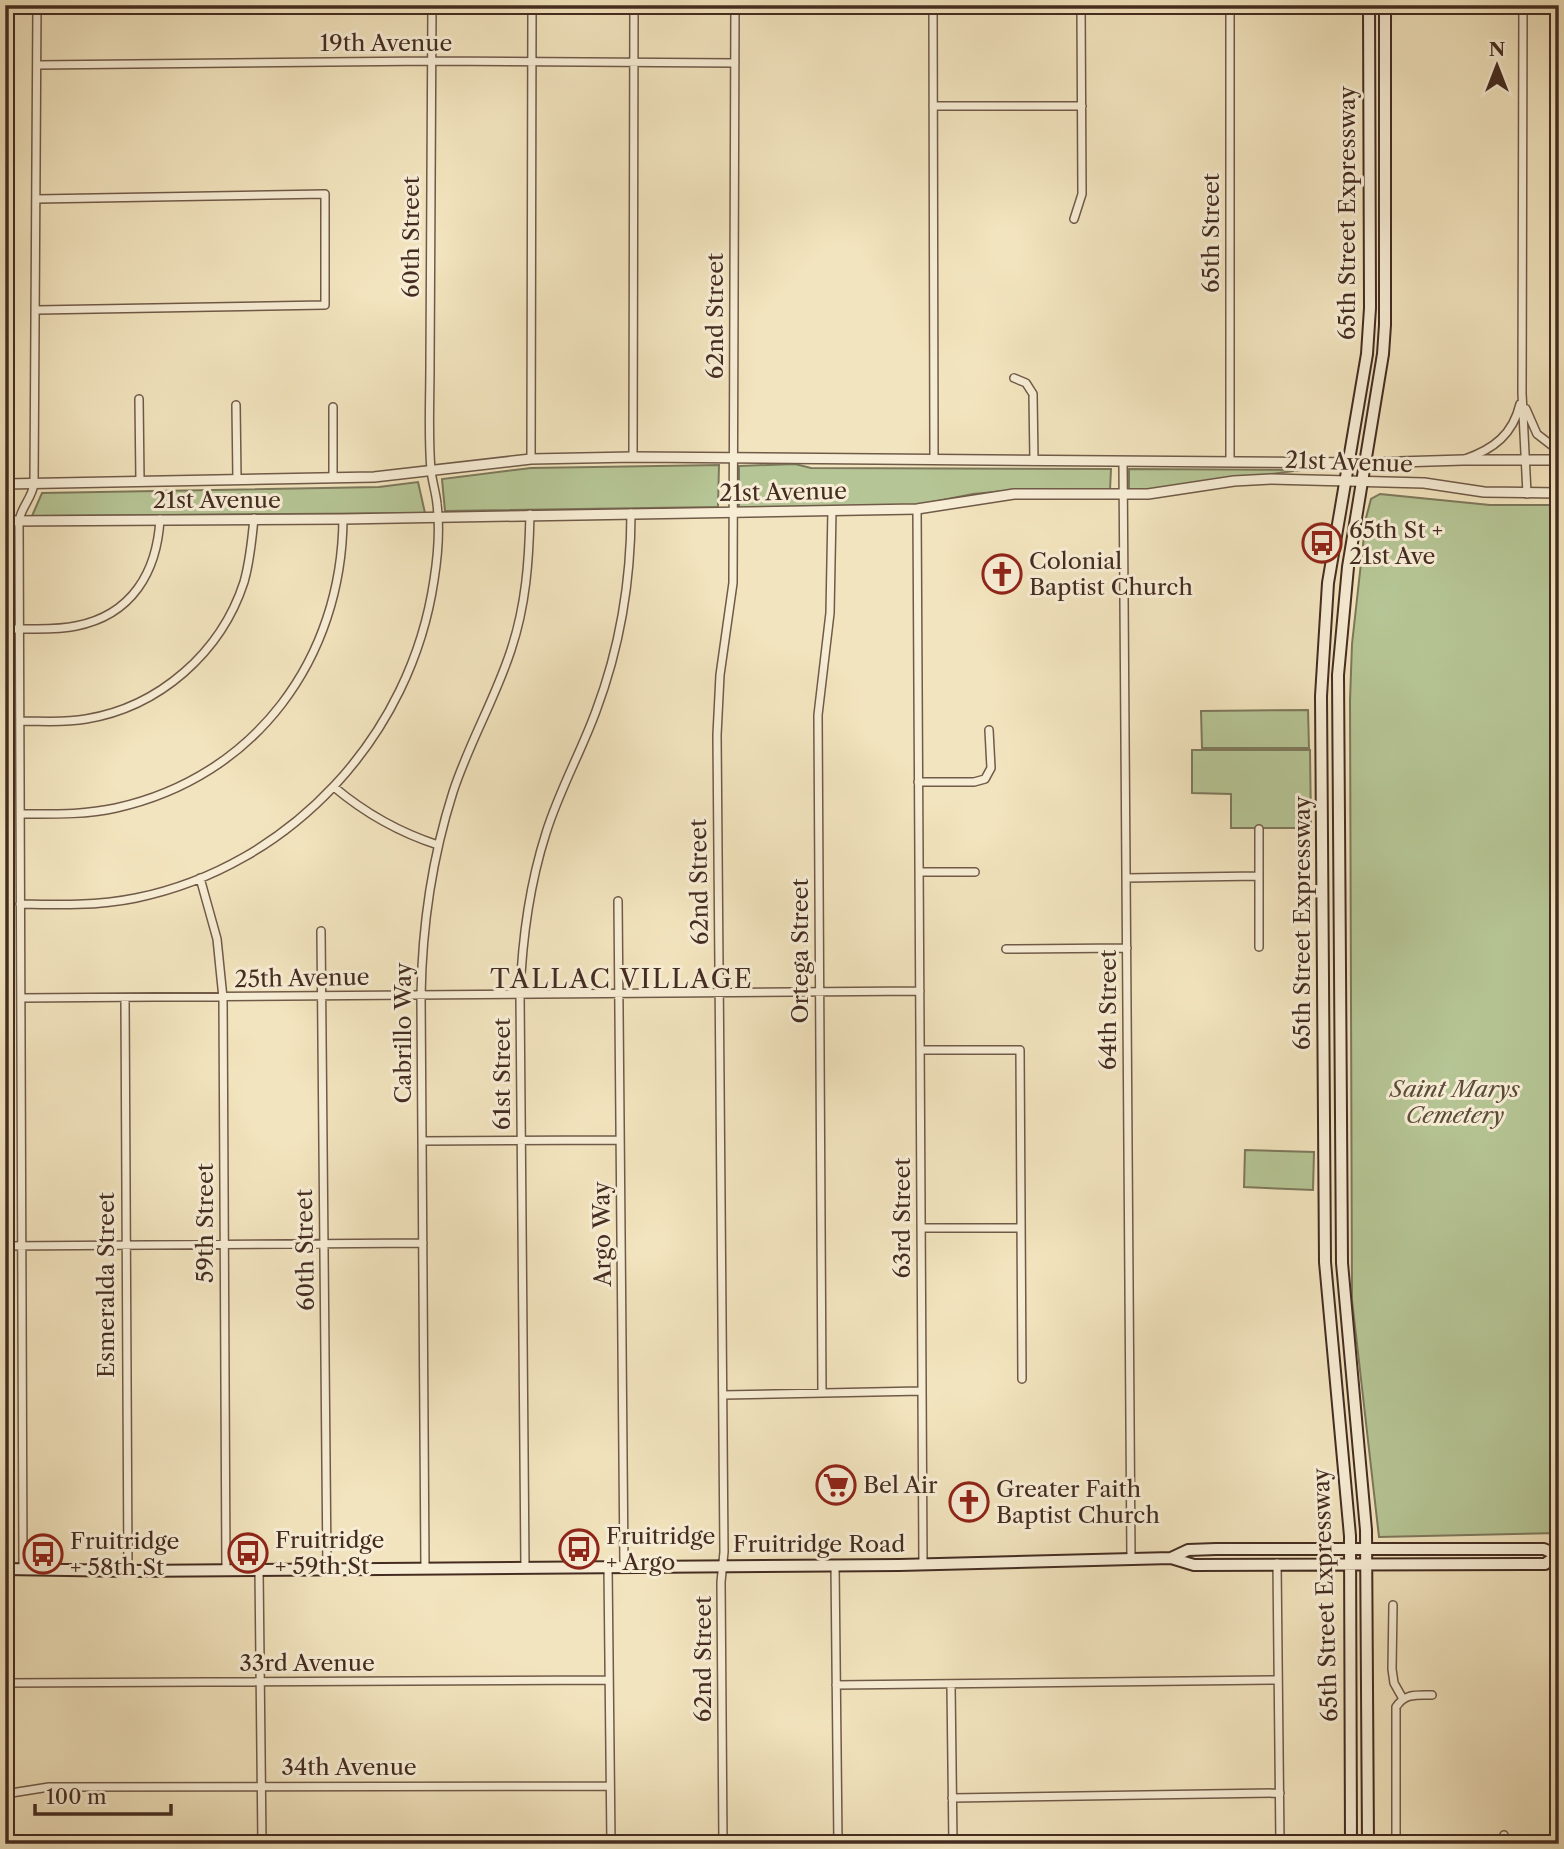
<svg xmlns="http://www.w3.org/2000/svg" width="1564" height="1849" font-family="'Libre Caslon Text',serif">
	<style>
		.green { fill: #b6c595; stroke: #7d785b; stroke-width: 2 }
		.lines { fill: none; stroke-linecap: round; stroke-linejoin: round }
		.minor-casing { stroke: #705a48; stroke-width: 10 }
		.tertiary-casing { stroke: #705a48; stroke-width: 12 }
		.secondary-casing { stroke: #442c21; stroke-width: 14 }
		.minor { stroke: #f7edd5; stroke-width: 7 }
		.tertiary { stroke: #f7edd5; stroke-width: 9 }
		.secondary { stroke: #f7edd5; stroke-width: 10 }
		.labels { text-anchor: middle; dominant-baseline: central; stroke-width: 6; stroke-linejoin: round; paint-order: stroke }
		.street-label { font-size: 23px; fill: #442c21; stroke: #f7edd5 }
		.poi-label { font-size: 23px; fill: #442c21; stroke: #f7edd5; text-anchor: start }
		.park-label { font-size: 23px; font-style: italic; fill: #5b4b38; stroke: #f7edd5 }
		.quarter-label { font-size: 26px; letter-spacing: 2px; fill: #442c21; stroke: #f7edd5 }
	</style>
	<rect width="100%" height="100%" fill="#f2e4be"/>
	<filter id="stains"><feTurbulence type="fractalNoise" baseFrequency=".00286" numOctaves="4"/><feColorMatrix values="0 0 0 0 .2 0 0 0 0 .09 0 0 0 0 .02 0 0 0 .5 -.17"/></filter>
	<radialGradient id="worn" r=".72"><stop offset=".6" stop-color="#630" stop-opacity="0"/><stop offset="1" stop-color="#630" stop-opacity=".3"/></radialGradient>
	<path class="green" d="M795,464L811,468L1111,469L1110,490H1015L973,494L917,505L739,509V466Z
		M719,465L718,507L445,511L442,479L531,468Z
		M1129,469L1301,470L1150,491H1129Z
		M418,482L425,513L32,516L42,493L379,487Z
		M1380,494L1490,505H1559V1533L1379,1537L1352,1300L1350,700L1352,644L1366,518L1371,499Z
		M1308,710L1309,748H1202L1201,711Z
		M1192,750H1310L1311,828H1231V794L1192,793Z
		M1245,1150L1314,1152L1313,1190L1244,1187Z"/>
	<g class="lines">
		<g class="minor-casing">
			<path id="minor" d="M933,5L934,460
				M1230,5V461
				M1523,5L1522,393L1527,494
				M37,65L431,61L735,63
				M933,106H1082
				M1074,219L1082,194L1081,5
				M37,310L325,305V194L37,199
				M1014,378L1026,383L1033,394L1034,461
				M139,399L140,481
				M236,405L237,479
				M333,407V478
				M1526,409L1537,434L1559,451
				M633,457L634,5
				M531,459L532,5
				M1465,459C1494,449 1513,434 1520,404
				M1123,461L1131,1558
				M917,509L923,1564
				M5,629C28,628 54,631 76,626C132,615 157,572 160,519
				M21,721C43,721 64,723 86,719C159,707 221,653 244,582C250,561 252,540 254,518
				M918,782H974L985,779L991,768L989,730
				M334,787C366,814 398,832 438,845
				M21,814C53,814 84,815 116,808C256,777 342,658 343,519
				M1259,829V947
				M919,872H975
				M200,878L217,939L223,998L226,1571
				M1126,878L1259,876
				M618,901L624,1567
				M20,904C59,905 97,906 136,898C291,866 411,736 434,580C438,555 440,529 437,504C436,493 432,481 431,470C428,436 430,400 430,365C430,245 431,125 432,5
				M321,931L327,1570
				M1006,949L1127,948
				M21,998L920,991
				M125,998L128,1571
				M920,1050H1020L1022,1379
				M422,1141L620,1140
				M921,1228H1021
				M5,1246L423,1243
				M822,1393L818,715L830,613L832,510
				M723,1395L922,1391
				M1277,1563L1280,1844
				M835,1565L838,1844
				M608,1567L611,1844
				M525,1568L520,995C522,940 529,886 546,833C559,791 581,752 596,711C620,647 631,580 631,513
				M23,1569L19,521C21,507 33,497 34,483L37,5
				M425,1569L421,996C422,927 432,858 453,792C469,743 495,699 511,650C526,605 529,561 530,514
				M259,1570L262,1844
				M1393,1605L1392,1669L1394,1683L1403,1699
				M5,1683L609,1680
				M836,1685L1278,1680
				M951,1685L953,1844
				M5,1794L49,1787L610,1786
				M952,1798L1280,1793
				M1504,1835V1844
				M723,1844L721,1582L724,1552L717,735L720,675L733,583L735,5
				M1396,1844V1707C1405,1693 1417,1695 1432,1695"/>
		</g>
		<g class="tertiary-casing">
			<path id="tertiary" d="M5,484L374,477L531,459L633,457L1366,463L1463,460H1559
				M5,521L343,519L917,509L1014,494H1148L1234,481L1271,479L1424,483L1484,492L1559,493"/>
		</g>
		<g class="secondary-casing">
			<path id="secondary" d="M1171,1558L1188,1550L1216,1549H1544L1559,1556
				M5,1569L128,1571L899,1565L1171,1558L1194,1565L1545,1564L1556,1556
				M1351,1844L1350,1536L1325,1262L1321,696L1328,583L1367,354L1370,308L1369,5
				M1368,1844L1366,1530L1342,1263L1338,675L1348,567L1383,354L1385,325V5"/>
		</g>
		<use href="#minor" class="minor"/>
		<use href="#tertiary" class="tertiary"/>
		<use href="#secondary" class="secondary"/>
	</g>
	<defs>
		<g id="bus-ring" transform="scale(2.0125)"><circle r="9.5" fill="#f7edd5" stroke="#8f2418" stroke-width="1.5"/><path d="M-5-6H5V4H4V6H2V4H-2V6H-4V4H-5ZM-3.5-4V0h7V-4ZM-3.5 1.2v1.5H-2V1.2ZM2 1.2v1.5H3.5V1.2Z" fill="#8f2418"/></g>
		<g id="church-ring" transform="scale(2.0125)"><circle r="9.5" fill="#f7edd5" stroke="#8f2418" stroke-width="1.5"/><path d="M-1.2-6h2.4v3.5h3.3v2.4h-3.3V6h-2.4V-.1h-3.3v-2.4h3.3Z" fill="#8f2418"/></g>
		<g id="supermarket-ring" transform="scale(2.0125)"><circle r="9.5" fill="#f7edd5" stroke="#8f2418" stroke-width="1.5"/><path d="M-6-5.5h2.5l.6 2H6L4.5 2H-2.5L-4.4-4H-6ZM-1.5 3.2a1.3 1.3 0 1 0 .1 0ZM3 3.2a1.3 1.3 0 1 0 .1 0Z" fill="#8f2418"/></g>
	</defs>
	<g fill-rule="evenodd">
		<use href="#bus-ring" x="1322" y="543"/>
		<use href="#church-ring" x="1002" y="574"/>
		<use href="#supermarket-ring" x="836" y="1485"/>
		<use href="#church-ring" x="969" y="1502"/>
		<use href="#bus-ring" x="579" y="1549"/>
		<use href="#bus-ring" x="248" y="1553"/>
		<use href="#bus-ring" x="43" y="1554"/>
	</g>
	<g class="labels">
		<g class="street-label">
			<text x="386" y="43">19th Avenue</text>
			<text transform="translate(1347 213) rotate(-90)">65th Street Expressway</text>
			<text transform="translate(1211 233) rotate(-90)">65th Street</text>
			<text transform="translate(411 237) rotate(-90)">60th Street</text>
			<text transform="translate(715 316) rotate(-90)">62nd Street</text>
			<text transform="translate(1349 462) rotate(2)">21st Avenue</text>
			<text transform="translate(783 492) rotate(-1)">21st Avenue</text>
			<text x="217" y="500">21st Avenue</text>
			<text transform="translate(699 882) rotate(-91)">62nd Street</text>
			<text transform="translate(1302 923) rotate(-90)">65th Street Expressway</text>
			<text transform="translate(800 951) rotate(-90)">Ortega Street</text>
			<text transform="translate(302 978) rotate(-1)">25th Avenue</text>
			<text transform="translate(1108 1010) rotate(-90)">64th Street</text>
			<text transform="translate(403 1033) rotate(-90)">Cabrillo Way</text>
			<text transform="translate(502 1074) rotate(-90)">61st Street</text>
			<text transform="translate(902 1218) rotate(-90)">63rd Street</text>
			<text transform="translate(205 1223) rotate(-90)">59th Street</text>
			<text transform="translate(602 1234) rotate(-91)">Argo Way</text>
			<text transform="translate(305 1250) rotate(-91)">60th Street</text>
			<text transform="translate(106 1285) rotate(-90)">Esmeralda Street</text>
			<text x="819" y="1544">Fruitridge Road</text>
			<text transform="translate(1325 1595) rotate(-92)">65th Street Expressway</text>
			<text transform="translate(703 1659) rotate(-90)">62nd Street</text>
			<text x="307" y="1663">33rd Avenue</text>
			<text x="349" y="1767">34th Avenue</text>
		</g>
		<g class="poi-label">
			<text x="1349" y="530">65th St +<tspan x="1349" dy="26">21st Ave</tspan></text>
			<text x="1029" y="561">Colonial<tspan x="1029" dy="26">Baptist Church</tspan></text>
			<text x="863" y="1485">Bel Air</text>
			<text x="996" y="1489">Greater Faith<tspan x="996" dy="26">Baptist Church</tspan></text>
			<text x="606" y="1536">Fruitridge<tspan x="606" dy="26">+ Argo</tspan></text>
			<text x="275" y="1540">Fruitridge<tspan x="275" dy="26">+ 59th St</tspan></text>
			<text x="70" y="1541">Fruitridge<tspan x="70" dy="26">+ 58th St</tspan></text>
		</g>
		<g class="park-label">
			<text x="1455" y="1089">Saint Marys<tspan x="1455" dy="26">Cemetery</tspan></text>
		</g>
		<g class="quarter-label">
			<text x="622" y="979">TALLAC VILLAGE</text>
		</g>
	</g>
	<rect width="1564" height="1849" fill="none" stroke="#f2e4be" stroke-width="28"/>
	<rect x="7" y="7" width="1550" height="1835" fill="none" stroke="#442c21" stroke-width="3.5"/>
	<rect x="14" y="14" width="1536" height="1821" fill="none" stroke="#442c21" stroke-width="2"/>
	<g transform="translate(1497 66)" stroke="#f7edd5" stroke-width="5" paint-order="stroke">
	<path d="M0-5L12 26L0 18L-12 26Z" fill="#442c21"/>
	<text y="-10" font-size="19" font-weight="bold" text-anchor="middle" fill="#442c21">N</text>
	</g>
	<path d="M35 1804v10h136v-10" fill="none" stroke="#442c21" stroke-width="3.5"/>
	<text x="46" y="1804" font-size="21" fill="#442c21" stroke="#f7edd5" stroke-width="5" paint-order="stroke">100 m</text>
	<rect width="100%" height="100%" filter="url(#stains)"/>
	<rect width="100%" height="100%" fill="url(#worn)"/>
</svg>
